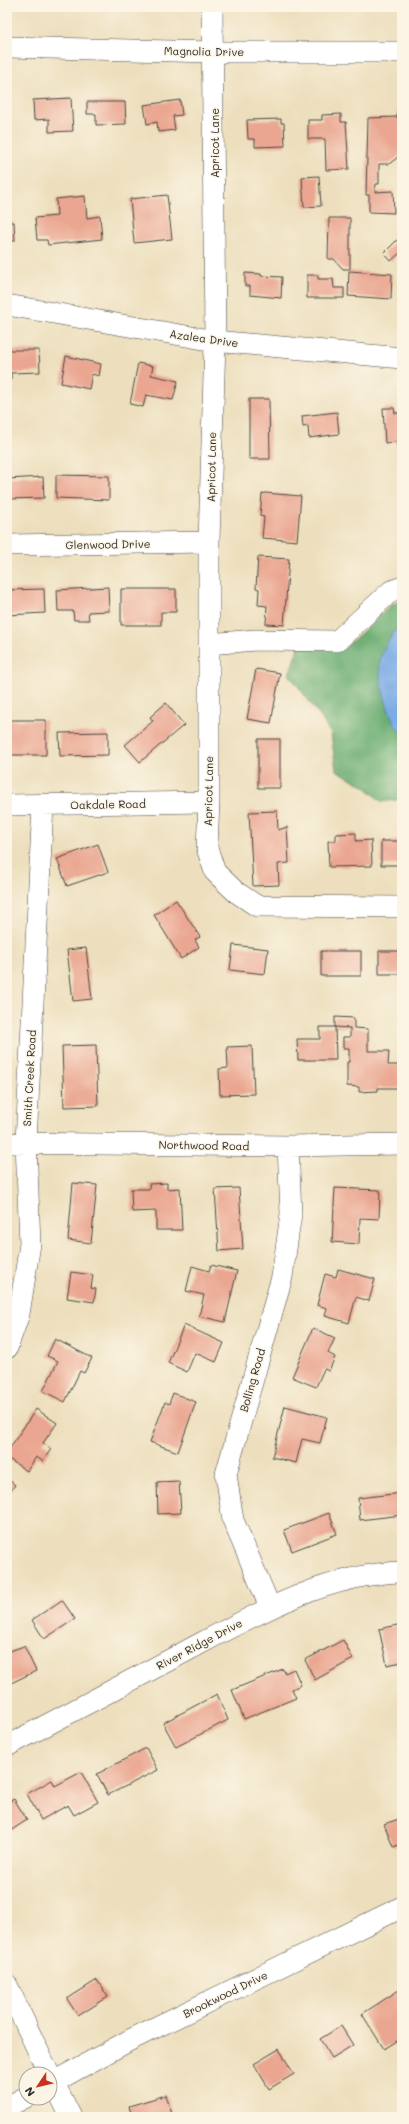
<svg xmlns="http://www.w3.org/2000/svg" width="409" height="2124" font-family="Mali,sans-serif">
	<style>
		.forest { fill: #6cae72; stroke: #4c6c4e }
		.water { fill: #7aace6; stroke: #526c88 }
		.building { fill: #eaa690 }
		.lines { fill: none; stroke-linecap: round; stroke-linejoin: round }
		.minor-casing { stroke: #484641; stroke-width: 22 }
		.minor { stroke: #fff; stroke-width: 21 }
		.labels { text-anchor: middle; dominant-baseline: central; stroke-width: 3; stroke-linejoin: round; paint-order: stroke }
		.street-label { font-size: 11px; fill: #2b2b2b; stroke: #fcf5e5 }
	</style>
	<rect width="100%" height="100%" fill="#fcf5e5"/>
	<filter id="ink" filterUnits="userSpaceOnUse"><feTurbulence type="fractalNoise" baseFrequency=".025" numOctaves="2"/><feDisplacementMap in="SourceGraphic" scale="8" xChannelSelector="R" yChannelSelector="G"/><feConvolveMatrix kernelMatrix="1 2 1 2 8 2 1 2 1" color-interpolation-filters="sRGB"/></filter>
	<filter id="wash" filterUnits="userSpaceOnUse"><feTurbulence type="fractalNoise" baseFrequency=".012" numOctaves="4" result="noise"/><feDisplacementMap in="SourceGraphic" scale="16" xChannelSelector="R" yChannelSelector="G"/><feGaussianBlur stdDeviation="0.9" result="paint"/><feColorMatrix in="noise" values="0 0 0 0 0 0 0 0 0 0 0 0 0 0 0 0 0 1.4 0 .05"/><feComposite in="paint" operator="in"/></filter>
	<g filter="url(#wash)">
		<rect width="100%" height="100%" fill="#eddfbd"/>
		<path class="forest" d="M402,599V622L388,643L399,731L402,734V799L382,802L364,786L336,770L331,734L320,716L289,674L299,646H333L345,648L390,606Z"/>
		<path class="water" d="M402,622V734C389,722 375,672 381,656C385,644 394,632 402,622Z"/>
		<g id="blocks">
			<path class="building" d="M71,98L73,131L49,132V119L34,120L33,100Z
				M180,100L182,115L173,116L175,130L158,132L157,122L147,124L144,105Z
				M87,102H125L126,124L96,125V114H87Z
				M402,111V154L389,164H379V184H376L375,192L393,191L394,213L369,212V195H366L368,118L397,117V112Z
				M341,114V122H346L349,169L326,170L325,139H308V120H322V115Z
				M281,119V123H284L285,146L255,147V139H248L247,120Z
				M319,176L321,206L304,207L302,177Z
				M167,195L172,239L134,243L130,199Z
				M85,196L87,218L100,216L102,239L48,245L47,240H37L35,218L57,216L56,199Z
				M329,218H350V269H343L334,259H328Z
				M7,222H14L15,241H7Z
				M400,237L402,251L391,261L384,253Z
				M349,271L392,274L391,299L348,296Z
				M245,273L261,274V276L282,277L281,298L250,295V286H245Z
				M307,275H318V279H333L334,288H344V298H307Z
				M7,350H39L40,372L11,373V379H7Z
				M66,356L101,364L99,376L92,374L89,389L61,383Z
				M138,363L153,366L151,375L178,381L173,400L146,395L143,407L130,404Z
				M249,399H269L270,459H249Z
				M383,408H394L395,413H402V459H398L397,442L385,443Z
				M337,412L339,434L309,438L308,426L303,427L302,416Z
				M56,475L109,476V500L56,498Z
				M43,477L44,498L7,499V479Z
				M265,493L301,496L297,541L262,538L264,517L260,516L262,494Z
				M258,557L289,559L284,625L266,624L267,606L258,605L259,589L256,588Z
				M108,587L109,611L88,612L89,620H74L73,611H58L57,590Z
				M44,589L45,613L7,615V590Z
				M121,589H176V612H161V625H121Z
				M256,669L280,673L271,723L247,719Z
				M166,703L184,725L140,762L125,745L153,721L150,717Z
				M7,720H46V755H7Z
				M108,732V755L60,756L59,733Z
				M258,739H280V788H258Z
				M277,811L278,830L287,827L289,863L278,864L279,885L253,886L249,812Z
				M356,833V841L371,840L372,866L329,867L328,841H336V834Z
				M381,841H402V865H381Z
				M98,844L108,872L67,886L57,859Z
				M176,900L200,937L195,940L199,947L181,959L154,915Z
				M233,945L268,949L265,974L230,970Z
				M86,948L92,999L73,1001L67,950Z
				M321,951H361V976H321Z
				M379,951H402V974H379Z
				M335,1017L354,1018V1028L368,1029V1051H389L388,1065H402V1088H378V1091L359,1092V1087L347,1086V1062H349V1048H343V1037H350V1028L335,1027Z
				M320,1027H335L336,1060H298L297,1039H320Z
				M96,1045L98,1106L64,1107L62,1046Z
				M252,1046L254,1094L220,1095L219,1069L228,1068L227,1047Z
				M73,1183L97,1185L91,1243L68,1240Z
				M167,1183V1189L180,1188L182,1230H156V1211L132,1212L131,1189H150L149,1184Z
				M239,1188L243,1249L219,1251L215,1189Z
				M335,1188L380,1190L379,1219L360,1218L359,1244L332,1242Z
				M211,1265L237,1271L225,1322L199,1316L204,1295L186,1291L192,1266L209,1271Z
				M338,1269L375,1279L369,1301L356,1297L349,1323L325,1316L327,1308L317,1305L325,1274L336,1277Z
				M71,1272L93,1275L91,1288L96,1289L94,1302L67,1298Z
				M184,1325L224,1343L216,1362L195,1353L187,1372L168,1363Z
				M313,1328L335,1338L328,1353L335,1357L329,1371L324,1369L316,1387L292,1377Z
				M55,1339L92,1358L84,1373L80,1371L65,1402L43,1391L58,1361L47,1356Z
				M173,1393L196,1402L178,1452L150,1442L165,1402L169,1404Z
				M285,1406L327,1417L320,1443L302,1439L296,1463L272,1457Z
				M36,1409L57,1423L43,1443L51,1449L43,1461L36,1457L27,1471L7,1458V1452Z
				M7,1478L15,1485L7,1495Z
				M179,1481L181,1513L158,1514L157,1482Z
				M402,1493V1515L360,1520L358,1498Z
				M329,1513L337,1534L292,1551L284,1530Z
				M62,1600L75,1619L44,1639L32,1620Z
				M402,1624V1662L387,1665L379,1629Z
				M343,1640L353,1659L315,1680L305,1660Z
				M24,1646L36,1671L7,1685V1652Z
				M283,1669L285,1673L294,1669L301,1685L292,1689L296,1698L244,1719L232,1690Z
				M217,1694L228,1720L176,1747L163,1723Z
				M146,1748L158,1770L108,1795L97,1774Z
				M81,1772L98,1802L74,1815L68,1805L41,1820L27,1794L52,1780L55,1786Z
				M14,1799L27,1820L7,1833V1803Z
				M402,1818V1844L393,1847L384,1824Z
				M97,1980L108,1997L78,2016L67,1999Z
				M402,1988V2027L399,2029L402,2038L384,2049L362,2014Z
				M341,2026L353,2045L332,2058L320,2039Z
				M279,2049L294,2074L269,2089L254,2064Z
				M166,2095L173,2117H132L129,2106Z"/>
		</g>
	</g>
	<g filter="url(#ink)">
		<use href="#blocks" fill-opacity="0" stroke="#484641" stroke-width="1"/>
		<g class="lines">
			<g class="minor-casing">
				<path id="minor" d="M212,7L215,341L209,542V802L207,848L215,872L236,892L257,906L402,907
					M7,47L213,52H402
					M7,305L215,341L402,358
					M7,545L209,542
					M209,644L255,640L337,641L391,591L402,587
					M7,805L209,802
					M7,1143L288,1146L402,1144
					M7,1348L19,1314L30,1244L26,1142L43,805
					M270,1607L233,1520L226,1474L282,1277L291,1214L288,1146
					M7,1746C64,1716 120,1686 177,1656C245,1620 322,1574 402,1572
					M7,1985L49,2074
					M50,2075L71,2117
					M50,2084L130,2040L402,1907
					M7,2107L26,2097"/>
			</g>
			<use href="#minor" class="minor"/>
		</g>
	</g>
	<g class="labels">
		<g class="street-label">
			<text transform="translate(204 51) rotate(1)">Magnolia Drive</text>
			<text transform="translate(214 143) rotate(-90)">Apricot Lane</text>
			<text transform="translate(204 338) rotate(8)">Azalea Drive</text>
			<text transform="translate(211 467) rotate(-89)">Apricot Lane</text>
			<text transform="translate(108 544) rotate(-1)">Glenwood Drive</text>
			<text transform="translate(208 791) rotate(-89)">Apricot Lane</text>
			<text transform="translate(108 804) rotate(-1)">Oakdale Road</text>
			<text transform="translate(29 1078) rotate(-87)">Smith Creek Road</text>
			<text transform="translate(204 1145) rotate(1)">Northwood Road</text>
			<text transform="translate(252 1380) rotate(-74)">Bolling Road</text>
			<text transform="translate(199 1644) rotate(-28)">River Ridge Drive</text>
			<text transform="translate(225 1994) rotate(-26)">Brookwood Drive</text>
		</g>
	</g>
	<rect width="409" height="2124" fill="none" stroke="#fcf5e5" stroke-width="24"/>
	<g transform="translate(38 2086) rotate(235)"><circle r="19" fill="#fcf5e5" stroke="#a8a49b"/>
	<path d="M0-3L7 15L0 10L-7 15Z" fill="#c8321e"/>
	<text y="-6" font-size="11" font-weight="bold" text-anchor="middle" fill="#2b2b2b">N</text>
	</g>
</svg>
